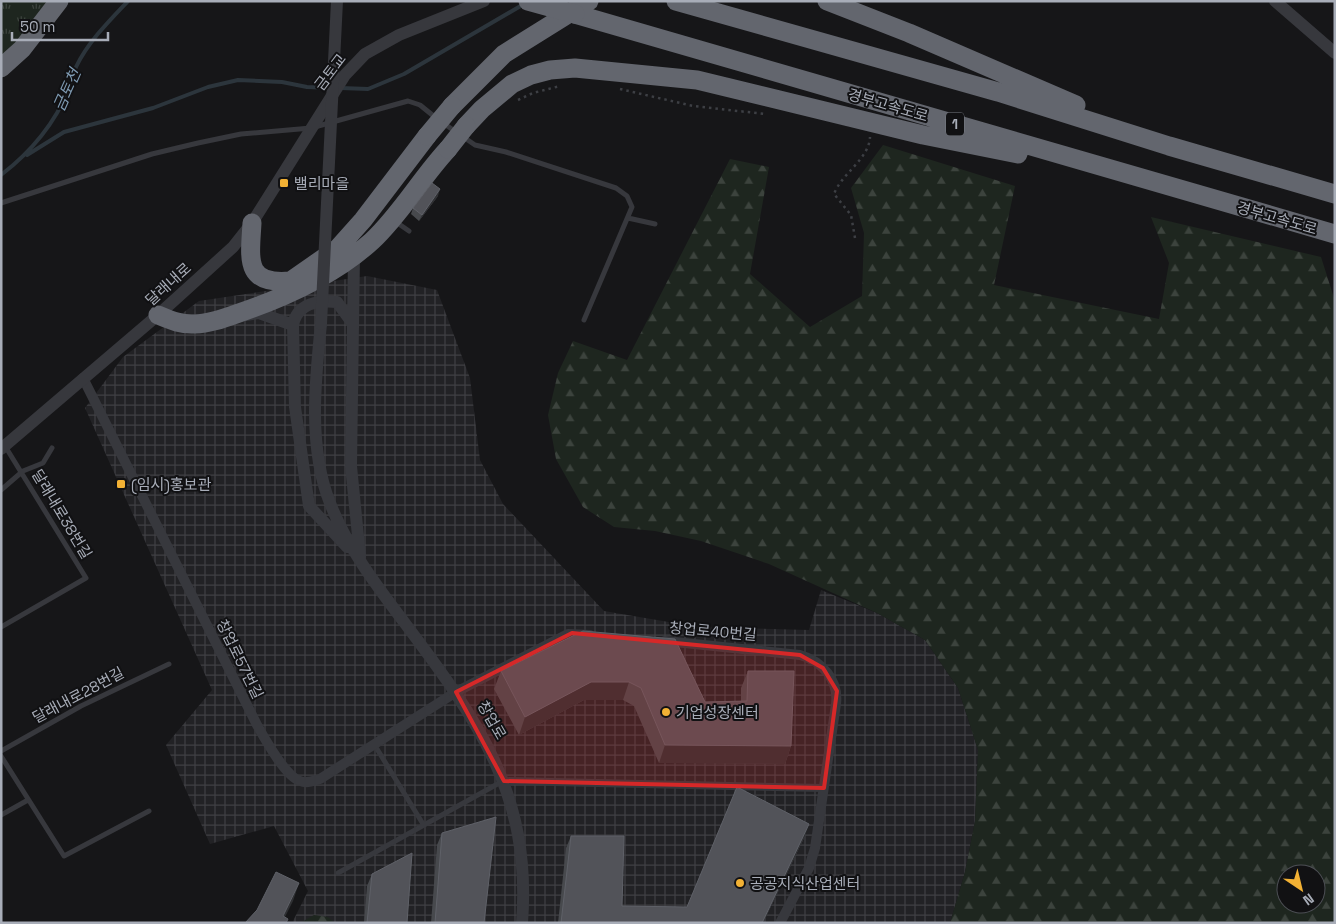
<svg xmlns="http://www.w3.org/2000/svg" width="1336" height="924" font-family="'Space Grotesk','Noto Sans KR',sans-serif">
	<style>
		.industrial { fill: url(#industrial-grid) }
		.grass { fill: url(#grass-tufts) }
		.forest { fill: url(#forest-firs); fill-rule: evenodd }
		.lines { fill: none; stroke-linecap: round; stroke-linejoin: round }
		.stream { stroke: #2c353c; stroke-width: 4 }
		.path { stroke: #3d3f44; stroke-width: 2.5; stroke-dasharray: 2.5 4; stroke-linecap: butt }
		.service { stroke: #37383d; stroke-width: 5 }
		.pedestrian { stroke: #37383d; stroke-width: 8 }
		.minor { stroke: #37383d; stroke-width: 10 }
		.tertiary { stroke: #37383d; stroke-width: 12 }
		.motorway { stroke: #63666e; stroke-width: 19 }
		.tertiary-bridge { stroke: #37383d; stroke-width: 12 }
		.motorway-bridge { stroke: #63666e; stroke-width: 19 }
		.wall { fill: #47494d }
		.shaded-wall { fill: #2f3033 }
		.building { fill: #525359; stroke: #5f6168 }
		.marked { fill: #d62828; fill-opacity: 0.2; stroke: #d62828; stroke-width: 4; stroke-linejoin: round }
		.poi-dot { fill: #f2b134; stroke: #111113; stroke-width: 2 }
		.labels { text-anchor: middle; dominant-baseline: central; stroke-width: 4; stroke-linejoin: round; paint-order: stroke }
		.shield { fill: #111113; stroke: #7b7e86; stroke-width: 1 }
		.shield-label { font-size: 14px; font-weight: bold; fill: #a8adb8 }
		.street-label { font-size: 15px; fill: #a8adb8; stroke: #111113 }
		.poi-label { font-size: 15px; fill: #a8adb8; stroke: #111113; text-anchor: start }
		.water-label { font-size: 16px; font-style: italic; fill: #7f9bb3; stroke: #111113 }
	</style>
	<defs>
		<pattern id="industrial-grid" width="8" height="8" patternUnits="userSpaceOnUse" patternTransform="scale(1.25)"><rect width="8" height="8" fill="#222225"/><path d="M0 4h8M4 0v8" fill="none" stroke="#3f3f43"/></pattern>
		<pattern id="grass-tufts" width="24" height="20" patternUnits="userSpaceOnUse" patternTransform="scale(1.25)"><rect width="24" height="20" fill="#1e261f"/><path d="M3 7l-1-3M5 7V3M7 7l1-3M15 17l-1-3M17 17v-4M19 17l1-3" fill="none" stroke="#3c433d"/></pattern>
		<pattern id="forest-firs" width="22" height="20" patternUnits="userSpaceOnUse" patternTransform="scale(1.25)"><rect width="22" height="20" fill="#1e261f"/><path d="M5 1l3.5 6h-7zM16 11l3.5 6h-7z" fill="#3c433d"/></pattern>
	</defs>
	<rect width="100%" height="100%" fill="#161618"/>
	<path class="industrial" d="M367,276L437,290L470,378L480,460L503,504L604,611L698,627L809,630L821,590L877,613L925,640L958,688L978,750L975,821L965,872L950,923H292L308,891L274,826L210,844L166,745L212,690L85,408L123,357L199,301Z"/>
	<path class="grass" d="M1,1H59L1,68Z"/>
	<path class="forest" d="M883,145L1015,186L994,285L1159,319L1169,263L1151,217L1321,257L1335,301V923H950L965,872L975,821L978,750L958,688L925,640L877,613L769,564L701,541L655,531L614,527L583,507L556,459L548,415L558,373L573,341L627,360L730,159L769,167L750,274L810,327L862,296L864,233L851,188ZM1286,874H1316V904H1286Z
		M314,915L328,917L335,923H300Z"/>
	<g class="lines">
		<path class="stream" d="M341,88L368,89L404,74L524,4
			M27,155L64,132L153,108L208,87L238,80L282,82L307,87L332,88
			M1,175C31,152 54,125 69,89C72,82 73,74 76,67C88,42 109,21 128,1"/>
		<path class="path" d="M620,89L693,106L765,114
			M518,100L533,93L560,86
			M855,238L851,215L834,194C842,173 869,159 870,137"/>
		<path class="service" d="M443,123L475,145L506,152L616,188L627,196L632,207L584,320
			M1,203L152,154L198,143L241,134L311,128L408,101L420,105L436,118
			M628,218L655,224
			M396,222L409,231
			M1,490L23,471L43,463L52,448
			M1,627L86,578L5,446
			M374,744L423,824
			M1,751L81,706L169,664
			M1,756L64,856L149,811
			M1,815L28,800
			M338,873L501,782"/>
		<path class="pedestrian" d="M504,781L824,788"/>
		<path class="minor" d="M83,378L257,725C265,739 285,776 300,781C307,784 313,781 320,779L456,692L568,634L590,635
			M665,641L800,655C822,661 839,680 836,704L815,848L809,868L780,923"/>
		<path class="tertiary" d="M1275,1L1335,53
			M354,256L351,466L360,556
			M246,315L259,313L293,325L295,407L309,506L347,547
			M321,324C315,381 308,448 330,503C347,547 376,585 404,622C477,719 532,794 522,923
			M293,325C297,303 319,300 337,302L353,324
			M1,449L158,315L233,247L252,223L345,75L365,54L399,35L484,1"/>
		<path class="motorway" d="M676,1L998,92L1169,146L1335,194
			M827,1L909,33L1076,105
			M575,14L1335,234
			M1,68L22,49L59,1
			M452,106L504,54L589,1
			M466,126L482,109L512,84L531,75L550,70L575,68L697,80L923,135L1018,154
			M252,223C250,259 244,285 290,281
			M292,280L338,248L363,220L427,136
			M158,315C170,320 181,325 195,324C209,324 225,318 239,313C286,297 335,275 372,241C401,214 421,178 448,149"/>
		<path class="tertiary-bridge" d="M321,324L337,1"/>
		<path class="motorway-bridge" d="M528,1L575,14
			M427,136L452,106
			M448,149L466,126"/>
	</g>
	<path class="wall" d="M438,196L419,221L411,214L413,208Z
		M583,631L705,702L741,701V688L748,671L791,746L785,764L659,763L634,706L623,700H584L519,735L494,689L501,671Z
		M442,833L484,923H431L437,845Z
		M571,836L622,906L687,907L805,836L763,923H558L566,848Z
		M372,874L407,923H364L367,886Z"/>
	<path class="shaded-wall" d="M440,189L438,196L419,221L422,215Z
		M591,682H629L623,700H584L519,735L525,717Z
		M665,745L791,746L785,764L659,763Z
		M809,824L805,836L763,923H762Z
		M299,883L293,901L282,923L283,916Z"/>
	<path class="building" d="M432,183L440,189L422,215L413,208Z
		M583,631L675,639L705,702L747,701L748,671H794L791,746L665,745L641,688L629,682H591L525,717L501,671Z
		M737,787L809,824L762,923H561L571,836H624L622,906L687,907Z
		M496,817L484,923H435L442,833Z
		M412,853L407,923H367L372,874Z
		M276,872L299,883L283,916L288,919L286,923H245L257,910Z"/>
	<path class="marked" d="M572,633L800,655L823,668L837,691L824,788L504,781L456,692Z"/>
	<g class="poi-dot">
		<rect x="279" y="178" width="10" height="10" rx="2.5"/>
		<rect x="116" y="479" width="10" height="10" rx="2.5"/>
		<circle cx="666" cy="712" r="5"/>
		<circle cx="740" cy="883" r="5"/>
	</g>
	<g class="labels">
		<rect class="shield" x="946" y="112.5" width="18" height="23" rx="4"/>
		<g class="shield-label">
			<text x="955" y="124">1</text>
		</g>
		<g class="street-label">
			<text transform="translate(330 72) rotate(-53)">금토교</text>
			<text transform="translate(888 105) rotate(16)">경부고속도로</text>
			<text transform="translate(1277 218) rotate(16)">경부고속도로</text>
			<text transform="translate(168 284) rotate(-42)">달래내로</text>
			<text transform="translate(62 514) rotate(59)">달래내로38번길</text>
			<text transform="translate(713 631) rotate(5)">창업로40번길</text>
			<text transform="translate(240 659) rotate(64)">창업로57번길</text>
			<text transform="translate(78 695) rotate(-28)">달래내로28번길</text>
			<text transform="translate(492 720) rotate(60)">창업로</text>
		</g>
		<g class="poi-label">
			<text x="294" y="183">밸리마을</text>
			<text x="131" y="484">(임시)홍보관</text>
			<text x="676" y="712">기업성장센터</text>
			<text x="750" y="883">공공지식산업센터</text>
		</g>
		<g class="water-label">
			<text transform="translate(67 90) rotate(-66)">금토천</text>
		</g>
	</g>
	<rect width="1336" height="924" fill="none" stroke="#a8adb8" stroke-width="5"/>
	<g transform="translate(1301 889) rotate(145)"><circle r="24" fill="#111113" stroke="#4d4f55"/>
	<path d="M0-4L9 19L0 12L-9 19Z" fill="#f2b134"/>
	<text y="-8" font-size="14" font-weight="bold" text-anchor="middle" fill="#a8adb8">N</text>
	</g>
	<path d="M12 32v8h96v-8" fill="none" stroke="#a8adb8" stroke-width="2.5"/>
	<text x="20" y="32" font-size="15" fill="#a8adb8" stroke="#111113" stroke-width="4" paint-order="stroke">50 m</text>
</svg>
